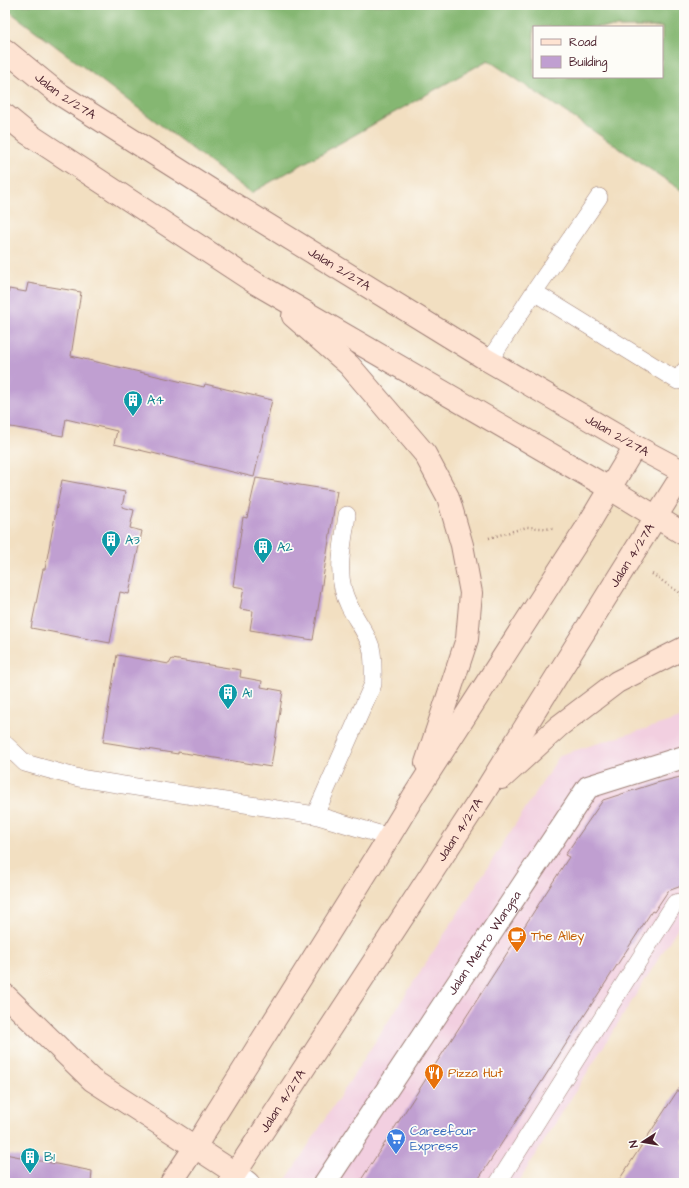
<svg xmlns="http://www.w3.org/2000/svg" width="689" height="1188" font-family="'Architects Daughter',sans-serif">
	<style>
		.built { fill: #f2cfe0 }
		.forest { fill: #85b772; stroke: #686b4e; fill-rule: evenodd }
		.building { fill: #c09fd1 }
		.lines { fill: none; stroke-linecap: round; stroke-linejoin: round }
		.lane-casing { stroke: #9e7f76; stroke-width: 18 }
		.street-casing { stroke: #9e7f76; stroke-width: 24 }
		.secondary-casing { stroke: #9e7f76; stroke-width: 24 }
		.path { stroke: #9e7f76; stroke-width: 2.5; stroke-dasharray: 1 3; stroke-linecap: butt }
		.lane { stroke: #fff; stroke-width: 17 }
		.street { stroke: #fff; stroke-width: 22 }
		.secondary { stroke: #fee3d2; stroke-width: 22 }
		.labels { text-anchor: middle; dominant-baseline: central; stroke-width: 3.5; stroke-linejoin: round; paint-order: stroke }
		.street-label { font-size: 13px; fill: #4a1f2b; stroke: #fdfcf7 }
		.culture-label { font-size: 13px; fill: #0d838f; stroke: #fdfcf7; text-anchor: start }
		.food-label { font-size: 13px; fill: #c56008; stroke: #fdfcf7; text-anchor: start }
		.shop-label { font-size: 13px; fill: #366cbe; stroke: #fdfcf7; text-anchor: start }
	</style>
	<rect width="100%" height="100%" fill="#fdfcf7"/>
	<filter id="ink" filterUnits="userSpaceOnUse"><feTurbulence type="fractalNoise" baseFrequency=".025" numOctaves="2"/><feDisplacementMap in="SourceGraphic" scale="8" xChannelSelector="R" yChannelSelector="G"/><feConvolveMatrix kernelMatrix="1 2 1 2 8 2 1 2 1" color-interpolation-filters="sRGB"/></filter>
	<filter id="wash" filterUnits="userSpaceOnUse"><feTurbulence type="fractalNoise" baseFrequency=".012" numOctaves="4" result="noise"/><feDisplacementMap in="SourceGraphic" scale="16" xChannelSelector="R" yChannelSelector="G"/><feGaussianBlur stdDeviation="0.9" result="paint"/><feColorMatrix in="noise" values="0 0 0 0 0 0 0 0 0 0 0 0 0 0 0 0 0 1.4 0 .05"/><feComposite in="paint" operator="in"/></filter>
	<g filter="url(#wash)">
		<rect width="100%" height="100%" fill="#f2dfc1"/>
		<path class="built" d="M684,717V918L518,1183H284L560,755Z"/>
		<path class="forest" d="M5,5H684V192L488,60L251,193L5,8ZM534,27H662V77H534Z"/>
		<g id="blocks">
			<path class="building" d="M28,283L81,292L71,356L204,387L205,384L272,400L254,477L114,444L117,431L66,419L63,436L5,426V315L9,289L26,292Z
				M256,478L337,491L313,640L250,630L253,611L240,609L244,588L233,586L243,517L247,518Z
				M62,480L125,492L122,507L134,510L130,528L142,531L129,594L120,592L110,643L31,628L43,569H45Z
				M117,655L169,664L172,659L241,670L240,677L262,681L261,687L283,691L271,767L178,752V754L103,742Z
				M684,776V885L668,891L654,912L652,911L476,1183H359L569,857L565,855L603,800L656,783Z
				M684,1081V1183H617Z
				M5,1154L92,1171L91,1183H5Z"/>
		</g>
	</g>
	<g filter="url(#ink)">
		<use href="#blocks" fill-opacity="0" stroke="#9e7f76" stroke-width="1"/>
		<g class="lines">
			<g class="lane-casing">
				<path id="lane" d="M534,292L599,197
					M489,361L534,292L678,381L684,371
					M5,744L25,763L79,778L315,815L389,837
					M315,815L373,684C373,672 374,660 371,647C365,627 348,612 343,589C337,565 344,539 347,515
					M498,1183L675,903L684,901"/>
			</g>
			<g class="street-casing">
				<g id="street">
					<path d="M235,1173L248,1183"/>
					<path id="s1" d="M325,1183L588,787L684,757"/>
				</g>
			</g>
			<g class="secondary-casing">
				<g id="secondary">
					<path id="s2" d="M5,50L58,93L211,190L489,361L635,446L684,472"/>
					<path d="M5,115L27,133L257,284L609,488L684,534"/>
					<path d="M293,316L349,365L425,454L448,497L462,545L471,593L467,639L426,763"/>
					<path d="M502,778L559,726L617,682L684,648"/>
					<path d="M5,995L92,1080L235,1173"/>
					<path d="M171,1183L195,1147L389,837L415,794L585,530L635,446"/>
					<path id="s3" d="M229,1183L482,796L684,472"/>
				</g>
			</g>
			<path class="path" d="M489,538L527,527L554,529
				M652,574L680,593L684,622"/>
			<use href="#lane" class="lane"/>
			<use href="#street" class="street"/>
			<use href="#secondary" class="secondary"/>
		</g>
	</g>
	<defs>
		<g id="building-pin" transform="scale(1)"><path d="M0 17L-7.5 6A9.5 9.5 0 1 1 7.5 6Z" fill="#0f9aa8" stroke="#fdfcf7"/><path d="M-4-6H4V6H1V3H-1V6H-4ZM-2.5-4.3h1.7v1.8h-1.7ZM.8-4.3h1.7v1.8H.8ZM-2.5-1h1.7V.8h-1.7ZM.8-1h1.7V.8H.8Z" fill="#fff"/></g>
		<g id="cafe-pin" transform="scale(1)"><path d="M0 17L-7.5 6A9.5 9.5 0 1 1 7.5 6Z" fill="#e8710a" stroke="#fdfcf7"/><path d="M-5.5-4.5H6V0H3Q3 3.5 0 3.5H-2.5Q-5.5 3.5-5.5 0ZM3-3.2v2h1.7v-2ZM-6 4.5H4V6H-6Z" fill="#fff"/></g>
		<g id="restaurant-pin" transform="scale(1)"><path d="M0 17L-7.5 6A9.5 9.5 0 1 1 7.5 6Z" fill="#e8710a" stroke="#fdfcf7"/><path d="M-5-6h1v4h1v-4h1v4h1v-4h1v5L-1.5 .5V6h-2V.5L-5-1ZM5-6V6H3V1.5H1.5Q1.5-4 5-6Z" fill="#fff"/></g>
		<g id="supermarket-pin" transform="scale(1)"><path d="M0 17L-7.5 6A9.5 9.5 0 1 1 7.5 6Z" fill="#3f7fe0" stroke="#fdfcf7"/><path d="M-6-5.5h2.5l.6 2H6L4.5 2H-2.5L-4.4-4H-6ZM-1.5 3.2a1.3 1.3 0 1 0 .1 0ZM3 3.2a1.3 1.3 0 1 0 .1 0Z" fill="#fff"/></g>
	</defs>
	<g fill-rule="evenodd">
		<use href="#building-pin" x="133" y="400"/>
		<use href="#building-pin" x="111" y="540"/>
		<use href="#building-pin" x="263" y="547"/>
		<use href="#building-pin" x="228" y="693"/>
		<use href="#cafe-pin" x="517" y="936"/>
		<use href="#restaurant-pin" x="434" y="1073"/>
		<use href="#supermarket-pin" x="396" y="1138"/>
		<use href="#building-pin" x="30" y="1157"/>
	</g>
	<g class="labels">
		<g class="street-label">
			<text stroke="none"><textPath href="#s2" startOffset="76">Jalan 2/27A</textPath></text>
			<text stroke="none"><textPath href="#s2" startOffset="400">Jalan 2/27A</textPath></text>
			<text stroke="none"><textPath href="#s2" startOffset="724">Jalan 2/27A</textPath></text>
			<text stroke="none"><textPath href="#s3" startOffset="746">Jalan 4/27A</textPath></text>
			<text stroke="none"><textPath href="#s3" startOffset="422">Jalan 4/27A</textPath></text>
			<text stroke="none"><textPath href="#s1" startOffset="288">Jalan Metro Wangsa</textPath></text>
			<text stroke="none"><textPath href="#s3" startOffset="98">Jalan 4/27A</textPath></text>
		</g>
		<g class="culture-label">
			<text x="147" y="400">A4</text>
			<text x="125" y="540">A3</text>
			<text x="277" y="547">A2</text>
			<text x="242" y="693">A1</text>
			<text x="44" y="1157">B1</text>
		</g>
		<g class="food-label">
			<text x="531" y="936">The Alley</text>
			<text x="448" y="1073">Pizza Hut</text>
		</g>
		<g class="shop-label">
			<text x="410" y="1131">Careefour<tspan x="410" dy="15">Express</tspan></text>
		</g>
	</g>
	<rect width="689" height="1188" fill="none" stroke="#fdfcf7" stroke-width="20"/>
	<rect x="533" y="26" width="130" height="52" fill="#fdfcf7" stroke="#b5a4a5"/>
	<rect x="541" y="39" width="20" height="6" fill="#fee3d2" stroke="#b5a4a5"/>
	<text x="569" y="46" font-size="12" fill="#4a1f2b">Road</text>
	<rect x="541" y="56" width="20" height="12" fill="#c09fd1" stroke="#b5a4a5"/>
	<text x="569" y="66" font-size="12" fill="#4a1f2b">Building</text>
	<g transform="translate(643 1142) rotate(258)" stroke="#fdfcf7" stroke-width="3" paint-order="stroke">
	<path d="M0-3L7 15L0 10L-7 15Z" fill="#4a1f2b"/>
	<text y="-6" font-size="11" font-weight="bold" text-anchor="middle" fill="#4a1f2b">N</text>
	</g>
</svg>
